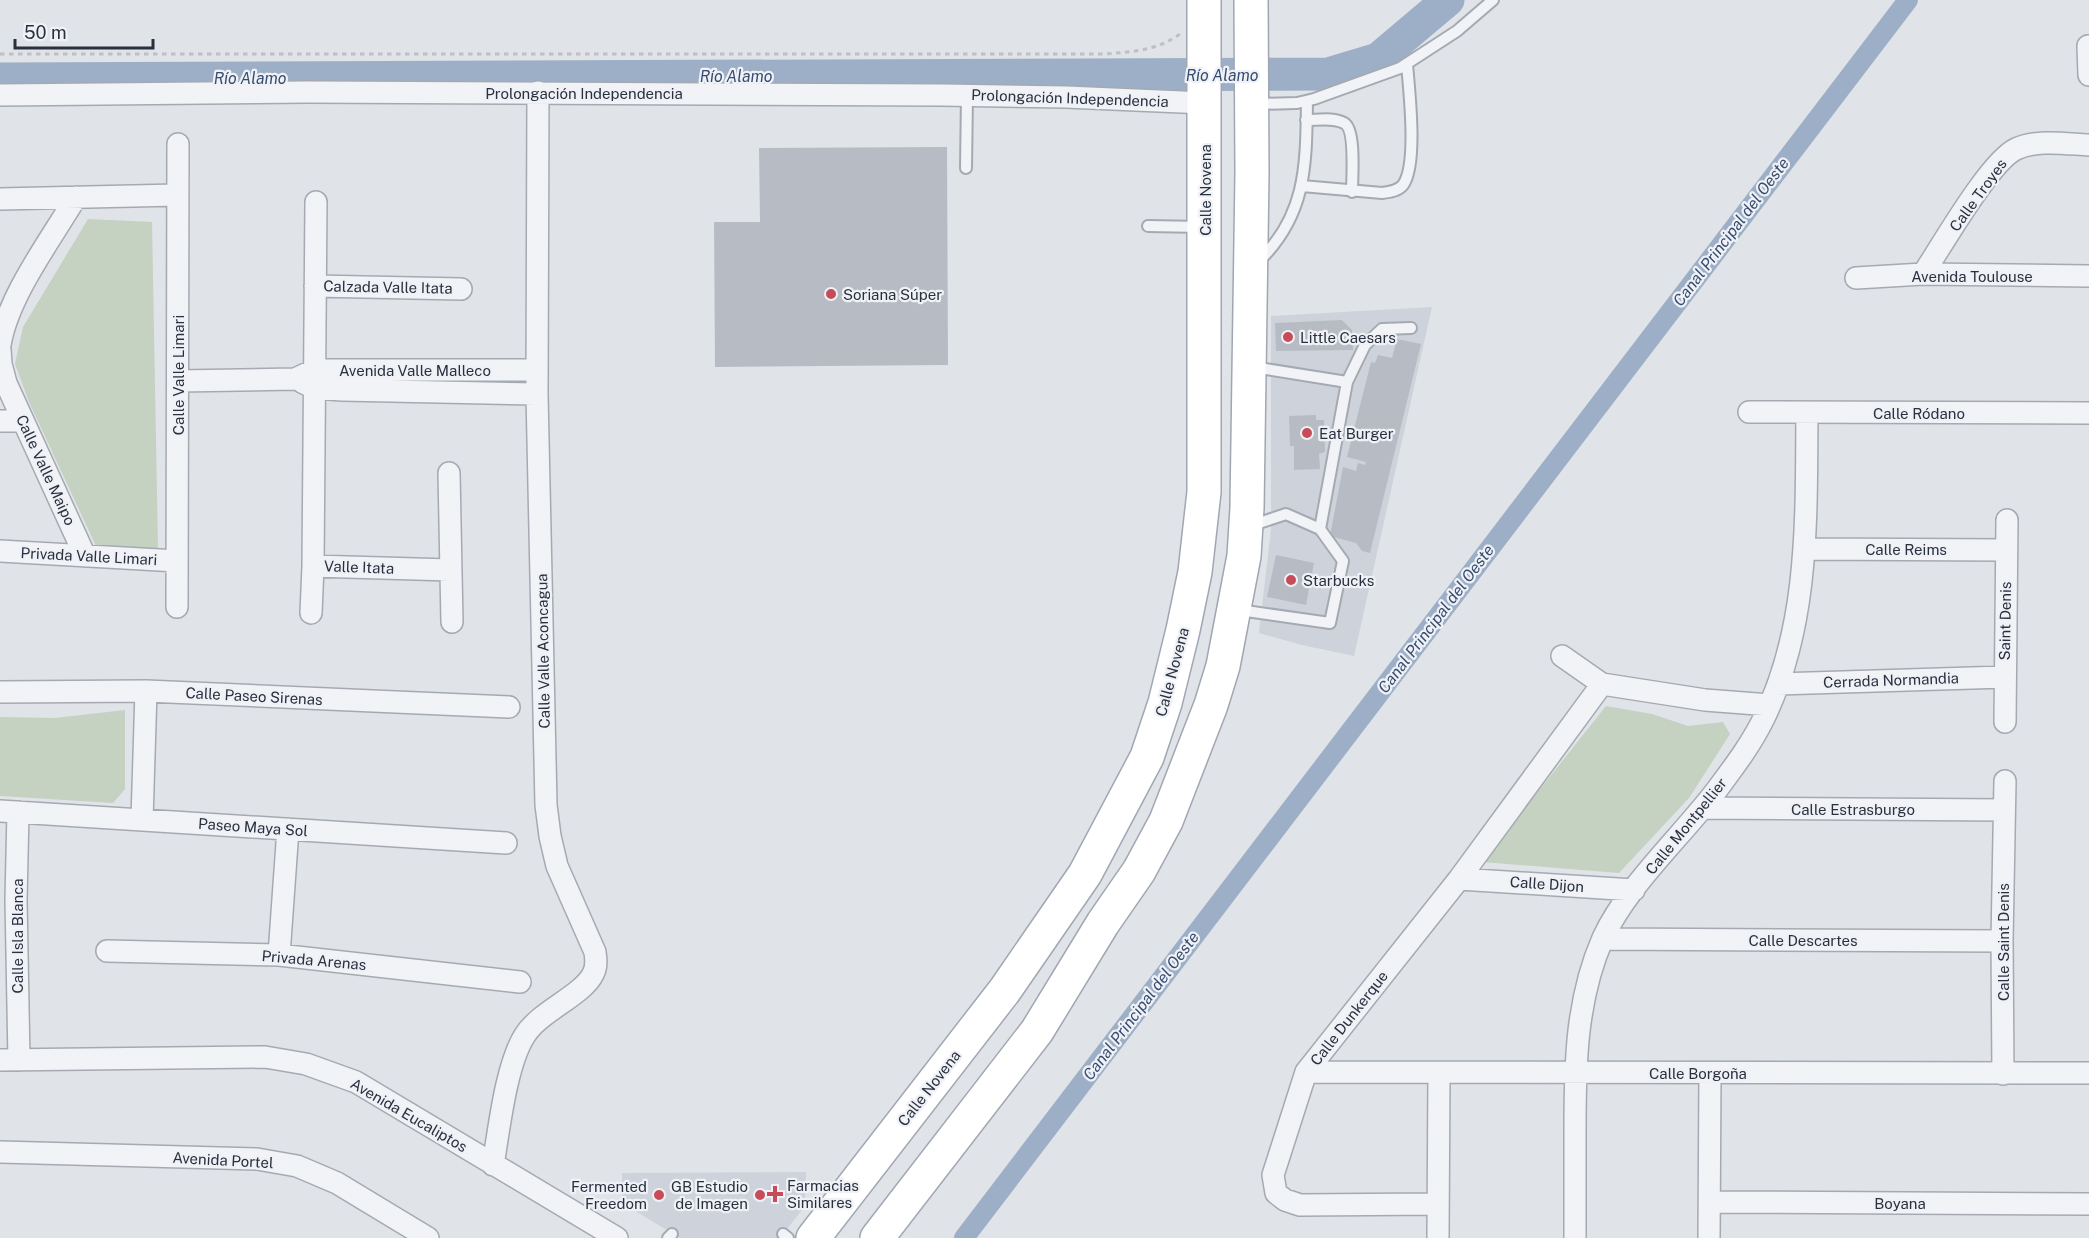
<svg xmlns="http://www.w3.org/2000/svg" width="2089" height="1238" font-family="'Public Sans',sans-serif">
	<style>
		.built { fill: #ced2da }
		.green { fill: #c5d1c1 }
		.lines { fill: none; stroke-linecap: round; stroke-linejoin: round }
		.canal { stroke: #9dafc6; stroke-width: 20 }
		.river { stroke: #9dafc6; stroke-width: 33 }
		.building { fill: #b7bcc4 }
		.service-casing { stroke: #a5aab2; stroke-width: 14 }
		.minor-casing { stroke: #a5aab2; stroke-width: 24 }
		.primary-casing { stroke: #a0a7b3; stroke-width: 36 }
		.path { stroke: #bec0c6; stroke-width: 3; stroke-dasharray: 4.5 4.5; stroke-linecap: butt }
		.service { stroke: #f2f3f6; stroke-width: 10 }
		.minor { stroke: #f2f3f6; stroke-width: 21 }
		.primary { stroke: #fff; stroke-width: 33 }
		.poi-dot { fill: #c64c59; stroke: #eff1f6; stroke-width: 2 }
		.labels { text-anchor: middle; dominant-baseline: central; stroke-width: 4.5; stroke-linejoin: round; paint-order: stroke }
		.street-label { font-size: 15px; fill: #29303e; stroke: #eff1f6 }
		.poi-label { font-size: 15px; fill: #29303e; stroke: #eff1f6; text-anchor: start }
		.water-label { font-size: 16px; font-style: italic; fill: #364d70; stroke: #eff1f6 }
	</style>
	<rect width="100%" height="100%" fill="#e0e3e8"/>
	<path class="built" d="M1432,307L1354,656L1302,645L1259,633L1271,529V316Z
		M806,1172L805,1206L780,1238H680L637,1212L622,1199V1173Z"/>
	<path class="green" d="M88,219L152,222L158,549L96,546L29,402L15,364L23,327Z
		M1606,706L1652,714L1688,726L1723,722L1730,734L1689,798L1619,873L1482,862Z
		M125,710V789L113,803L0,796V717L55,718Z"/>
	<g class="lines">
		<path class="canal" d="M964,1238L1908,0"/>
		<path class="river" d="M0,79L1328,74L1378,59L1448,0"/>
	</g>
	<path class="building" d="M947,147L948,365L715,367L714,222H760L759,148Z
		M1342,320L1352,330L1353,350L1276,351L1275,323Z
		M1397,339L1421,344L1370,553L1362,551L1356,543L1330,536L1343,467L1356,471L1358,463L1365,465L1366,462L1347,457L1371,362L1375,363L1378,355L1392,358Z
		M1316,415V420H1324L1325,452L1319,454L1320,469L1294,470V446H1290L1289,416Z
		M1276,555L1314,563L1306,605L1267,597Z"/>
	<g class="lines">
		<g class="service-casing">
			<path id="service" d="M1255,104L1297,103L1314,99L1400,68L1457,31L1493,0
				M1306,120C1318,120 1334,117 1344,123C1356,129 1352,178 1352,192
				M966,168L967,95
				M1302,186L1382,193C1390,192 1398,191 1403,185C1418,164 1409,90 1407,64
				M1148,226L1201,227
				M1258,262C1307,215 1306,165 1307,101
				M1253,367L1347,382
				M1320,529L1347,382L1365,345L1382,329L1411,328
				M1239,610L1330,623L1343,561L1320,529L1286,514L1250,526
				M783,1234L788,1238
				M668,1238L672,1234"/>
		</g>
		<g class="minor-casing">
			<path id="minor" d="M2088,46L2089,75
				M0,95L308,92L941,95L1066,97L1205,103
				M0,199L177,195
				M1923,274C1941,247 1990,161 2016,149C2037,139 2067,144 2089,145
				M1856,278L1923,274L2089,276
				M315,286L461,289
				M0,345C8,296 50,241 76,197
				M0,349L1,364L6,383L85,556
				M178,381L295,379L314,370H537
				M302,382L314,388L342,390L537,394
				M1749,412L2089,413
				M0,421H23
				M449,473L452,622
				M1805,549L2006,550
				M0,551L177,561
				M313,566L450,570
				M177,607L178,144
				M311,613L313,566L316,202
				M1562,656L1602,684L1705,700L1770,705
				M1778,684L2004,677
				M0,692L146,691L509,707
				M2005,722L2007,520
				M1703,808L2004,810
				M0,811L506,843
				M18,812L16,900L19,1060
				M142,820L146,691
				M1459,879L1634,890
				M1603,939L2002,941
				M107,951L279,955L520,982
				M279,955L288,829
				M0,1060L265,1057L306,1064L356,1082L617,1238
				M1306,1072L2089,1073
				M2003,1074L2002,941L2005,781
				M0,1152L257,1159L297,1166L337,1183L428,1238
				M493,1165C499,1130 506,1064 525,1035C539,1012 583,995 593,974C597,967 596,959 595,952L557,866L550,836L546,805L537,394L538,92
				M1711,1202L2089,1204
				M1438,1204L1300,1205L1285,1200L1276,1193L1273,1175L1306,1072L1459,879L1602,684
				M1438,1236L1439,1073
				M1575,1238C1575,1202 1575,1166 1575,1129C1575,1064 1576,999 1603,938C1627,886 1680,838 1716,791C1733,768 1750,746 1763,720C1810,625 1806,516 1807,413
				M1709,1238L1710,1073"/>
		</g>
		<g class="primary-casing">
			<path id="primary" d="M813,1238L1005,990L1085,874L1147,757L1165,703L1183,630L1195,572L1204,492V0
				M877,1238L1037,1031L1103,923L1139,871L1166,821L1211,705L1223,666L1244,556L1247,508L1252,173L1251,0"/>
		</g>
		<path class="path" d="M0,54H1103C1131,52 1156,51 1180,34"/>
		<use href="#service" class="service"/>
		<use href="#minor" class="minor"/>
		<use href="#primary" class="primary"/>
	</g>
	<g class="poi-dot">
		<circle cx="831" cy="294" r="6"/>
		<circle cx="1288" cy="337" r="6"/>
		<circle cx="1307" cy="433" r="6"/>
		<circle cx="1291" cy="580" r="6"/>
		<path d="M772 1185h6v6h6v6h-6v6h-6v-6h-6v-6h6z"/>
		<circle cx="659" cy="1195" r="6"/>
		<circle cx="760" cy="1195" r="6"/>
	</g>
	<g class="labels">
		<g class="street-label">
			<text x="584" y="93">Prolongación Independencia</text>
			<text transform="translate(1070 98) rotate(2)">Prolongación Independencia</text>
			<text transform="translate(1205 190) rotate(-90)">Calle Novena</text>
			<text transform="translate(1978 195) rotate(-54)">Calle Troyes</text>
			<text x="1972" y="276">Avenida Toulouse</text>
			<text transform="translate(388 287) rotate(1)">Calzada Valle Itata</text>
			<text x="415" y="370">Avenida Valle Malleco</text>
			<text transform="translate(178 375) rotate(-90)">Calle Valle Limari</text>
			<text x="1919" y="413">Calle Ródano</text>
			<text transform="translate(46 470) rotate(65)">Calle Valle Maipo</text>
			<text x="1906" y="549">Calle Reims</text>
			<text transform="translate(89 556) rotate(3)">Privada Valle Limari</text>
			<text transform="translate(359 567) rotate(2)">Valle Itata</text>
			<text transform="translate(2005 621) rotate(-89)">Saint Denis</text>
			<text transform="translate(543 651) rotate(-91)">Calle Valle Aconcagua</text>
			<text transform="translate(1172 672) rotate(-75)">Calle Novena</text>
			<text transform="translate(1891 680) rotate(-2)">Cerrada Normandia</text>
			<text transform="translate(254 696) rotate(3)">Calle Paseo Sirenas</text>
			<text x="1853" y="809">Calle Estrasburgo</text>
			<text transform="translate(1686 826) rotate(-51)">Calle Montpellier</text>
			<text transform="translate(253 827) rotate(4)">Paseo Maya Sol</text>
			<text transform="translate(1547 884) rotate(4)">Calle Dijon</text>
			<text transform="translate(17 936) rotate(-90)">Calle Isla Blanca</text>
			<text x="1803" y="940">Calle Descartes</text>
			<text transform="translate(2003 942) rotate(-90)">Calle Saint Denis</text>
			<text transform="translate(314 960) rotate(5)">Privada Arenas</text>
			<text transform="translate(1349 1018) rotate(-52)">Calle Dunkerque</text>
			<text x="1698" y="1073">Calle Borgoña</text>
			<text transform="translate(929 1088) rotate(-52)">Calle Novena</text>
			<text transform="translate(409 1115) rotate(30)">Avenida Eucaliptos</text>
			<text transform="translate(223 1160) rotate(3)">Avenida Portel</text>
			<text x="1900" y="1203">Boyana</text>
		</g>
		<g class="poi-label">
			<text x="843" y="294">Soriana Súper</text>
			<text x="1300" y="337">Little Caesars</text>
			<text x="1319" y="433">Eat Burger</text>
			<text x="1303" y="580">Starbucks</text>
			<text x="787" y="1185">Farmacias<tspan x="787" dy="17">Similares</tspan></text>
			<text x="647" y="1186" text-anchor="end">Fermented<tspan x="647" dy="17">Freedom</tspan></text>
			<text x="748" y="1186" text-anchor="end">GB Estudio<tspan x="748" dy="17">de Imagen</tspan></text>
		</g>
		<g class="water-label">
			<text x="1222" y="75">Río Alamo</text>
			<text x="736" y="76">Río Alamo</text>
			<text x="250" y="78">Río Alamo</text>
			<text transform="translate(1731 232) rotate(-53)">Canal Principal del Oeste</text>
			<text transform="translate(1436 619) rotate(-53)">Canal Principal del Oeste</text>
			<text transform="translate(1141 1006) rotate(-53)">Canal Principal del Oeste</text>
		</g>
	</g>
	<path d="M15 39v9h138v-9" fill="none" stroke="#29303e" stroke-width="3"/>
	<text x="24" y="39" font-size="18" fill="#29303e" stroke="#eff1f6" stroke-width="4.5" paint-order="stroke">50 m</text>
</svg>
